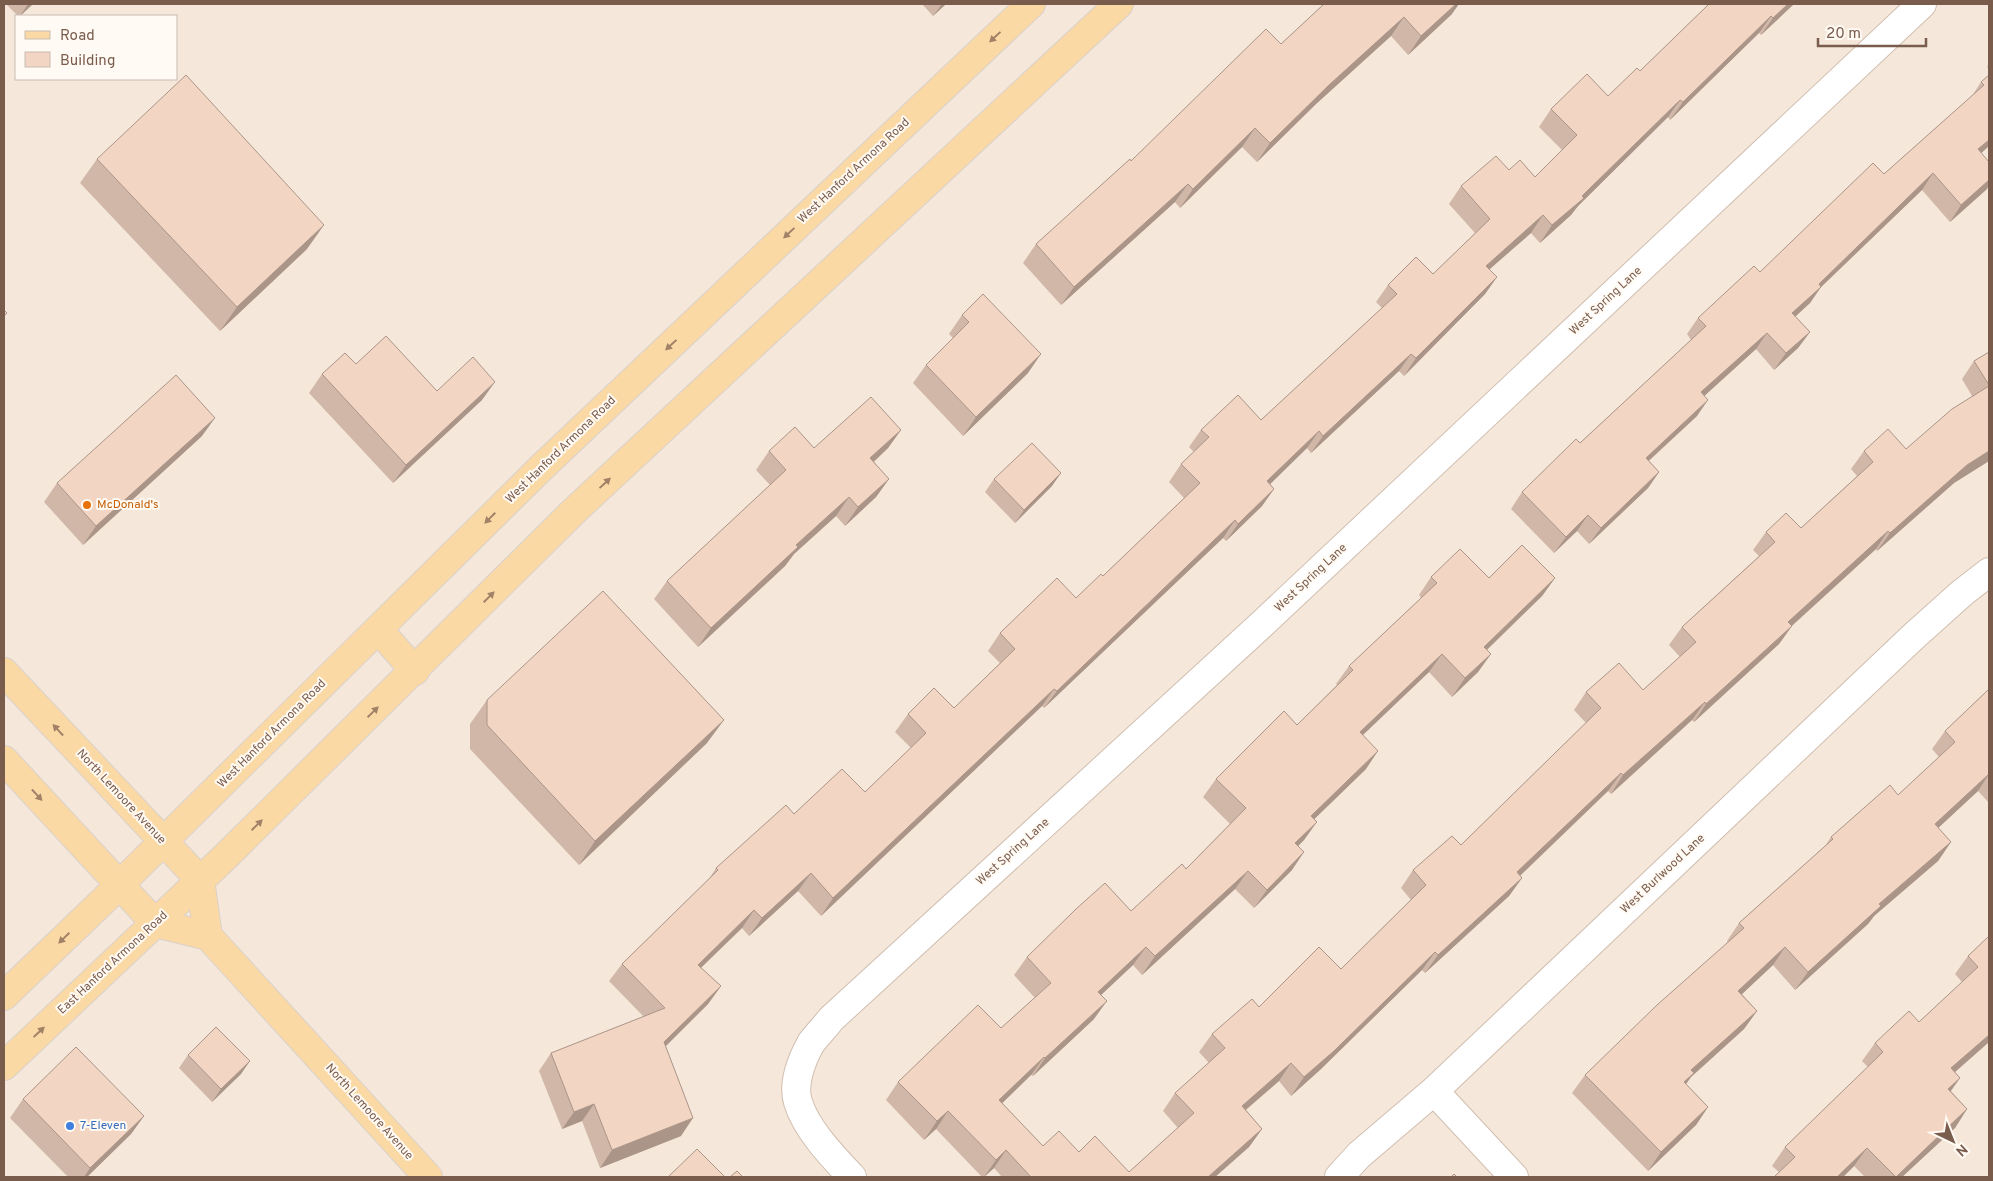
<svg xmlns="http://www.w3.org/2000/svg" width="1993" height="1181" font-family="Overpass,sans-serif">
	<style>
		.residential { fill: #f5e8da; fill-rule: evenodd }
		.lines { fill: none; stroke-linecap: round; stroke-linejoin: round }
		.minor-casing { stroke: #d1beb0; stroke-width: 30 }
		.major-casing { stroke: #dad1cd; stroke-width: 30 }
		.minor { stroke: #fff; stroke-width: 28 }
		.major { stroke: #fbd9a5; stroke-width: 28 }
		.wall { fill: #d1b7a8 }
		.shaded-wall { fill: #aa9588 }
		.building { fill: #f3d5c3; stroke: #aa9588 }
		.oneway { fill: #a18267 }
		.food-dot { fill: #e8710a; stroke: #fffaf3; stroke-width: 2 }
		.shop-dot { fill: #3f7fe0; stroke: #fffaf3; stroke-width: 2 }
		.labels { text-anchor: middle; dominant-baseline: central; stroke-width: 4; stroke-linejoin: round; paint-order: stroke }
		.street-label { font-size: 12px; fill: #7a5c4d; stroke: #fffaf3 }
		.food-label { font-size: 12px; fill: #c56008; stroke: #fffaf3; text-anchor: start }
		.shop-label { font-size: 12px; fill: #366cbe; stroke: #fffaf3; text-anchor: start }
	</style>
	<rect width="100%" height="100%" fill="#fdf6ec"/>
	<path class="residential" d="M4,4H1989V1177H4ZM16,16H176V79H16Z"/>
	<g class="lines">
		<g class="minor-casing">
			<path id="minor" d="M1434,1091L1514,1177
				M852,1177C833,1157 806,1129 798,1102C792,1084 802,1059 811,1043C817,1035 825,1027 831,1019L1262,624L1922,4
				M1339,1177L1359,1155L1434,1091L1914,636L1962,593L1989,572"/>
		</g>
		<g class="major-casing">
			<path id="major" d="M378,629L415,671
				M4,672L200,880L208,936
				M4,760L155,923L208,936L428,1177
				M4,996L103,901L542,467L1031,4
				M4,1066L225,857L573,512L1119,4"/>
		</g>
		<use href="#minor" class="minor"/>
		<use href="#major" class="major"/>
	</g>
	<path class="wall" d="M6,4H33L20,16H18Z
		M922,4H946L933,16Z
		M1324,4L1452,14L1408,55L1391,36L1316,104L1257,162L1242,147L1180,208L1175,202L1061,305L1023,263L1036,244L1131,161L1281,44Z
		M1709,4H1794L1761,35L1759,33L1670,120L1668,117L1578,206L1571,215L1540,243L1531,233L1489,269L1497,277L1485,294L1404,376L1399,371L1311,453L1307,448L1270,484L1274,489L1262,506L1226,541L1223,538L1044,708L1042,706L821,916L798,891L749,936L742,928L701,968L721,986L708,1004L665,1046L681,1136L600,1168L582,1121L562,1129L539,1071L551,1053L644,1017L609,981L622,964L709,879L716,868L794,814L865,792L911,748L895,732L908,714L954,708L1000,663L988,651L1000,633L1076,598L1103,576L1184,498L1169,482L1181,464L1194,452L1189,447L1201,430L1261,420L1382,308L1376,302L1388,285L1433,274L1475,233L1449,204L1461,186L1509,170L1535,177L1562,150L1539,127L1551,109L1608,96L1640,71Z
		M1989,63V69L1987,67Z
		M1989,75V146L1981,153L1987,189L1950,222L1922,190L1821,287L1810,303L1795,316L1810,332L1798,348L1774,370L1756,349L1704,396L1697,416L1649,461L1659,472L1648,488L1589,544L1577,531L1554,553L1511,509L1522,492L1580,443L1691,340L1687,334L1698,318L1760,272L1884,174L1972,96L1981,82Z
		M97,159L307,249L220,331L80,183Z
		M962,315L1028,373L963,436L913,383L926,365L953,338L949,334Z
		M1989,352V461L1954,483L1877,551L1876,549L1792,626L1779,644L1694,722L1692,720L1611,794L1608,791L1520,876L1522,878L1509,896L1425,973L1422,970L1321,1069L1291,1096L1279,1081L1246,1110L1262,1129L1249,1147L1215,1177H1002L994,1168L984,1177H982L936,1129L924,1140L886,1100L898,1082L1001,1028L1035,998L1014,975L1027,957L1131,911L1186,869L1230,824L1203,797L1216,779L1297,725L1337,685L1336,684L1349,666L1421,598L1419,595L1431,577L1555,578L1542,596L1487,650L1491,654L1478,672L1452,697L1429,672L1363,735L1366,769L1314,819L1304,840L1298,846L1292,870L1254,908L1235,889L1142,975L1133,965L1101,995L1094,1019L1033,1076L1031,1075L1002,1103L1043,1146L1079,1152L1129,1172L1178,1128L1163,1111L1175,1093L1209,1063L1199,1052L1212,1034L1259,1007L1341,969L1411,900L1401,888L1413,870L1461,845L1586,723L1574,710L1586,692L1643,690L1680,657L1669,645L1682,627L1759,556L1753,550L1766,532L1801,528L1857,476L1851,469L1864,451L1906,449L1972,396L1962,379L1974,361Z
		M356,364L437,391L482,400L393,483L309,393L322,374Z
		M901,430L888,448L874,462L889,479L876,497L845,526L836,516L794,554L785,566L698,647L654,599L667,581L770,485L756,470L769,451L814,448Z
		M202,436L83,545L44,502L57,483Z
		M994,479L1052,486L1015,523L985,492Z
		M1989,689V803L1978,791L1938,828L1951,842L1938,861L1874,916L1868,924L1795,990L1773,965L1742,994L1757,1011L1744,1029L1691,1077L1686,1084L1708,1107L1696,1125L1648,1171L1572,1093L1585,1075L1728,943L1727,941L1739,923L1825,846L1831,837L1898,795L1939,757L1932,749L1945,731Z
		M487,700L707,743L579,865L470,749V724Z
		M1989,936V1042L1955,1072L1960,1078L1951,1091L1967,1109L1955,1128L1902,1177H1865L1854,1166L1843,1177H1774L1779,1172L1772,1166L1785,1147L1868,1067L1862,1061L1875,1043L1919,1022L1962,982L1955,974L1968,956Z
		M188,1055L241,1074L212,1102L179,1068Z
		M23,1099L144,1116L131,1134L87,1177H68L10,1118Z"/>
	<path class="shaded-wall" d="M28,4H33L20,16Z
		M942,4H946L933,16Z
		M1456,4H1459L1452,14L1408,55L1421,36Z
		M1788,4H1794L1761,35L1773,18Z
		M1771,16L1759,33L1670,120L1683,102Z
		M1404,17L1391,36L1316,104L1257,162L1270,143L1329,85Z
		M1680,100L1668,117L1578,206L1571,215L1540,243L1552,225Z
		M1255,128L1242,147L1180,208L1193,189Z
		M1989,140V146L1967,166L1978,149Z
		M1933,173L1922,190L1818,290L1821,287L1810,303L1781,330L1792,313L1819,284Z
		M1989,180V185L1987,189L1950,222L1961,205Z
		M1188,184L1175,202L1061,305L1074,287Z
		M1543,215L1531,233L1474,283L1486,266Z
		M324,225L307,249L220,331L237,307Z
		M1497,277L1485,294L1404,376L1416,358Z
		M1810,332L1798,348L1774,370L1786,353Z
		M1767,333L1756,349L1690,409L1701,392Z
		M1041,354L1028,373L963,436L976,417Z
		M1411,354L1399,371L1311,453L1323,436Z
		M495,382L482,400L393,483L406,465Z
		M1708,400L1697,416L1634,474L1646,458Z
		M215,418L202,436L83,545L96,526Z
		M901,430L888,448L857,477L870,458Z
		M1319,431L1307,448L1255,499L1267,481Z
		M1989,451V461L1954,483L1877,551L1890,533L1967,465Z
		M1659,472L1648,488L1589,544L1601,528Z
		M1061,473L1052,486L1015,523L1024,510Z
		M889,479L876,497L845,526L858,507Z
		M1274,489L1262,506L1226,541L1238,524Z
		M849,497L836,516L794,554L785,566L698,647L711,628L796,545Z
		M1588,515L1577,531L1554,553L1566,537Z
		M1235,520L1223,538L1044,708L1057,691Z
		M1888,531L1876,549L1776,640L1788,622Z
		M1555,578L1542,596L1471,665L1484,647Z
		M1792,626L1779,644L1694,722L1706,704Z
		M1442,654L1429,672L1347,750L1360,732Z
		M1491,654L1478,672L1452,697L1465,678Z
		M1054,689L1042,706L821,916L833,898Z
		M1705,702L1692,720L1611,794L1623,775Z
		M724,720L707,743L579,865L595,841Z
		M1378,751L1366,769L1299,834L1311,816Z
		M1621,773L1608,791L1504,891L1517,872Z
		M1989,774L1978,791L1922,843L1935,824Z
		M1317,822L1304,840L1283,861L1295,843Z
		M1951,842L1938,861L1874,916L1868,924L1795,990L1808,972L1879,904Z
		M1304,852L1292,870L1254,908L1267,890Z
		M1248,871L1235,889L1142,975L1155,956Z
		M811,873L798,891L749,936L762,918Z
		M1522,878L1509,896L1425,973L1438,955Z
		M754,910L742,928L686,982L698,965Z
		M1146,947L1133,965L1085,1010L1098,992Z
		M1785,947L1773,965L1726,1009L1738,991Z
		M1435,952L1422,970L1321,1069L1291,1096L1304,1077Z
		M721,986L708,1004L652,1060L664,1042Z
		M1107,1001L1094,1019L1033,1076L1045,1058Z
		M1757,1011L1744,1029L1691,1077L1681,1091L1672,1100L1691,1070Z
		M1989,1035V1042L1938,1087L1951,1068Z
		M1044,1057L1031,1075L986,1119L999,1100Z
		M250,1061L241,1074L212,1102L221,1089Z
		M1291,1063L1279,1081L1229,1124L1242,1106Z
		M1960,1078L1947,1096L1948,1089Z
		M594,1104L582,1121L562,1129L574,1112Z
		M1708,1107L1696,1125L1648,1171L1661,1152Z
		M1967,1109L1955,1128L1902,1177H1895Z
		M948,1111L936,1129L924,1140L937,1121Z
		M144,1116L131,1134L87,1177H84L90,1168Z
		M693,1118L681,1136L600,1168L612,1150Z
		M1262,1129L1249,1147L1215,1177H1208Z
		M1867,1148L1854,1166L1843,1177H1837Z
		M1006,1150L994,1168L984,1177L996,1160Z"/>
	<path class="building" d="M1324,4H1456L1421,36L1404,17L1329,85L1270,143L1255,128L1193,189L1188,184L1074,287L1036,244L1130,159L1131,161L1266,29L1281,44Z
		M1709,4H1788L1773,18L1771,16L1683,102L1680,100L1582,196L1584,198L1552,225L1543,215L1486,266L1497,277L1416,358L1411,354L1323,436L1319,431L1267,481L1274,489L1238,524L1235,520L1057,691L1054,689L833,898L811,873L762,918L754,910L698,965L721,986L664,1042L693,1118L612,1150L594,1104L574,1112L551,1053L665,1008L622,964L718,870L716,868L786,805L794,814L842,769L865,792L926,733L908,714L934,688L954,708L1015,649L1000,633L1057,578L1076,598L1101,574L1103,576L1200,483L1181,464L1209,437L1201,430L1238,395L1261,420L1397,294L1388,285L1416,257L1433,274L1490,219L1461,186L1496,156L1509,170L1520,160L1535,177L1577,135L1551,109L1587,74L1608,96L1637,68L1640,71Z
		M186,75L324,225L237,307L97,159Z
		M1989,75V140L1978,149L1989,162V180L1961,205L1933,173L1819,284L1821,287L1792,313L1810,332L1786,353L1767,333L1701,392L1708,400L1646,458L1659,472L1601,528L1588,515L1566,537L1522,492L1576,439L1580,443L1706,326L1698,318L1754,266L1760,272L1873,163L1884,174L1984,85L1981,82Z
		M983,294L1041,354L976,417L926,365L969,322L962,315Z
		M4,310L7,313L4,316Z
		M386,336L437,391L473,357L495,382L406,465L322,374L345,353L356,364Z
		M1989,352V385L1974,361Z
		M176,375L215,418L96,526L57,483Z
		M1989,386V451L1967,465L1890,533L1888,531L1788,622L1792,626L1706,704L1705,702L1623,775L1621,773L1517,872L1522,878L1438,955L1435,952L1334,1051L1304,1077L1291,1063L1242,1106L1262,1129L1208,1177H1031L1006,1150L996,1160L948,1111L937,1121L898,1082L978,1005L1001,1028L1051,983L1027,957L1076,909L1105,883L1131,911L1182,864L1186,869L1246,808L1216,779L1284,711L1297,725L1353,670L1349,666L1437,583L1431,577L1460,549L1489,578L1522,545L1555,578L1484,647L1491,654L1465,678L1442,654L1360,732L1378,751L1311,816L1317,822L1295,843L1304,852L1267,890L1248,871L1155,956L1146,947L1098,992L1107,1001L1045,1058L1044,1057L999,1100L1043,1146L1059,1131L1079,1152L1095,1136L1129,1172L1194,1113L1175,1093L1225,1048L1212,1034L1252,999L1259,1007L1319,947L1341,969L1426,885L1413,870L1452,836L1461,845L1601,708L1586,692L1619,663L1643,690L1696,642L1682,627L1775,542L1766,532L1786,513L1801,528L1873,462L1864,451L1888,429L1906,449L1952,409Z
		M871,397L901,430L870,458L889,479L858,507L849,497L796,545L798,547L711,628L667,581L786,470L769,451L795,427L814,448Z
		M1032,443L1061,473L1024,510L994,479Z
		M603,591L724,720L595,841L487,725V700Z
		M1989,689V774L1935,824L1951,842L1879,904L1881,906L1808,972L1785,947L1738,991L1757,1011L1691,1070L1694,1073L1684,1082L1708,1107L1661,1152L1585,1075L1657,1005L1744,928L1739,923L1833,839L1831,837L1890,785L1898,795L1955,742L1945,731Z
		M1989,936V1035L1951,1068L1960,1078L1948,1089L1967,1109L1896,1177L1867,1148L1837,1177H1774L1795,1157L1785,1147L1883,1052L1875,1043L1909,1011L1919,1022L1978,967L1968,956Z
		M216,1027L250,1061L221,1089L188,1055Z
		M76,1047L144,1116L90,1168L23,1099Z
		M697,1149L725,1177H668Z
		M737,1171L743,1177H730Z
		M1454,1174L1457,1177H1451Z"/>
	<defs><path id="oneway-solid" d="M-6-.8H1V-3.2L6.5 0L1 3.2V.8H-6Z" transform="scale(1.25)"/></defs>
	<g class="oneway">
		<use href="#oneway-solid" transform="translate(995 37) rotate(137)"/>
		<use href="#oneway-solid" transform="translate(789 233) rotate(137)"/>
		<use href="#oneway-solid" transform="translate(671 345) rotate(137)"/>
		<use href="#oneway-solid" transform="translate(605 483) rotate(-43)"/>
		<use href="#oneway-solid" transform="translate(490 518) rotate(135)"/>
		<use href="#oneway-solid" transform="translate(489 597) rotate(-45)"/>
		<use href="#oneway-solid" transform="translate(373 712) rotate(-44)"/>
		<use href="#oneway-solid" transform="translate(58 730) rotate(-133)"/>
		<use href="#oneway-solid" transform="translate(37 795) rotate(47)"/>
		<use href="#oneway-solid" transform="translate(257 825) rotate(-44)"/>
		<use href="#oneway-solid" transform="translate(64 938) rotate(136)"/>
		<use href="#oneway-solid" transform="translate(39 1032) rotate(-43)"/>
	</g>
	<circle class="food-dot" cx="87" cy="505" r="5"/>
	<circle class="shop-dot" cx="70" cy="1126" r="5"/>
	<g class="labels">
		<g class="street-label">
			<text transform="translate(854 171) rotate(-43)">West Hanford Armona Road</text>
			<text transform="translate(1606 301) rotate(-43)">West Spring Lane</text>
			<text transform="translate(561 450) rotate(-44)">West Hanford Armona Road</text>
			<text transform="translate(1311 578) rotate(-43)">West Spring Lane</text>
			<text transform="translate(272 734) rotate(-45)">West Hanford Armona Road</text>
			<text transform="translate(121 797) rotate(47)">North Lemoore Avenue</text>
			<text transform="translate(1013 852) rotate(-42)">West Spring Lane</text>
			<text transform="translate(1663 874) rotate(-43)">West Burlwood Lane</text>
			<text transform="translate(113 963) rotate(-43)">East Hanford Armona Road</text>
			<text transform="translate(369 1112) rotate(48)">North Lemoore Avenue</text>
		</g>
		<g class="food-label">
			<text x="97" y="505">McDonald's</text>
		</g>
		<g class="shop-label">
			<text x="80" y="1126">7-Eleven</text>
		</g>
	</g>
	<rect width="1993" height="1181" fill="none" stroke="#7a5c4d" stroke-width="10"/>
	<rect x="15" y="15" width="162" height="65" fill="#fffaf3" stroke="#cabbb1"/>
	<rect x="25" y="31" width="25" height="8" fill="#fbd9a5" stroke="#cabbb1"/>
	<text x="60" y="40" font-size="15" fill="#7a5c4d">Road</text>
	<rect x="25" y="52" width="25" height="15" fill="#f3d5c3" stroke="#cabbb1"/>
	<text x="60" y="65" font-size="15" fill="#7a5c4d">Building</text>
	<g transform="translate(1953 1141) rotate(137)" stroke="#fffaf3" stroke-width="4" paint-order="stroke">
	<path d="M0-4L9 19L0 12L-9 19Z" fill="#7a5c4d"/>
	<text y="-8" font-size="14" font-weight="bold" text-anchor="middle" fill="#7a5c4d">N</text>
	</g>
	<path d="M1818 38v8h108v-8" fill="none" stroke="#7a5c4d" stroke-width="2.5"/>
	<text x="1826" y="38" font-size="15" fill="#7a5c4d" stroke="#fffaf3" stroke-width="4" paint-order="stroke">20 m</text>
</svg>
